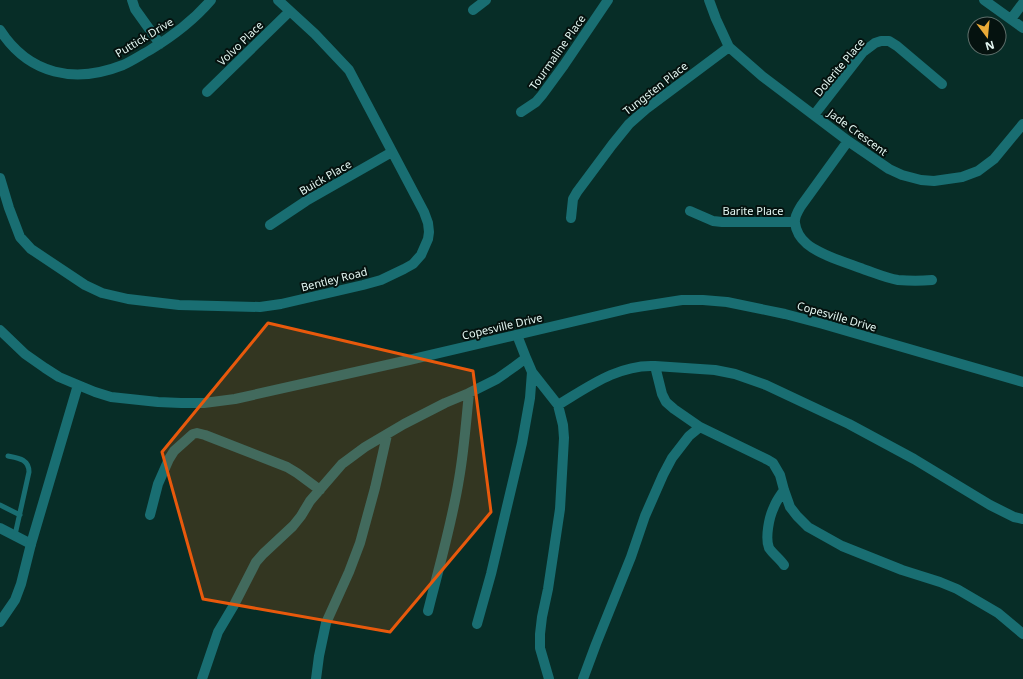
<svg xmlns="http://www.w3.org/2000/svg" width="1023" height="679" font-family="'Noto Sans',sans-serif">
	<style>
		.lines { fill: none; stroke-linecap: round; stroke-linejoin: round }
		.service { stroke: #196e72; stroke-width: 5 }
		.minor { stroke: #196e72; stroke-width: 10 }
		.tertiary { stroke: #196e72; stroke-width: 10 }
		.marked { fill: #e8590c; fill-opacity: 0.2; stroke: #e8590c; stroke-width: 3; stroke-linejoin: round }
		.labels { text-anchor: middle; dominant-baseline: central; stroke-width: 4; stroke-linejoin: round; paint-order: stroke }
		.street-label { font-size: 11px; fill: #e4f7f2; stroke: #05120f }
	</style>
	<rect width="100%" height="100%" fill="#072d27"/>
	<g class="lines">
		<path class="service" d="M8,456C18,458 29,459 29,472L15,535
			M0,505L20,515"/>
		<path class="minor" d="M132,0L135,9L160,44
			M709,0L716,19L729,47L762,76L848,141L889,169L902,175L921,180L934,181L962,177L978,171L994,159L1023,124
			M984,0L1023,28
			M473,10L486,0
			M1011,19L1023,3
			M0,30C29,75 75,84 123,65C132,61 141,55 150,50C173,36 194,20 211,0
			M207,92L290,11
			M521,112L536,102L542,95L564,65L608,0
			M814,115L863,52L875,43L881,41H889L897,46L942,84
			M848,141L801,206C798,211 794,217 795,223C796,231 801,239 807,244C820,255 847,263 863,269C875,273 886,278 898,280C910,281 921,281 932,280
			M0,178L9,208L20,237L31,249L85,285L102,293L128,299L179,305L260,307L281,304L363,285L381,280L404,269L413,264L421,255L428,239L429,232L428,223L424,212L349,70L315,34L278,0
			M690,211L713,221L722,222H795
			M571,218L573,199L577,192L612,145L629,124L646,109L729,47
			M270,225L306,201L392,152
			M526,358L532,372L558,405C588,387 619,364 655,366L715,370L735,374L766,385L849,424L914,459L990,505L1014,517L1023,519
			M655,366L662,394L666,402L674,409L700,427L768,460L773,463L780,475L784,490L790,507L797,516L808,527L842,546L902,570L940,582L957,589L998,613L1023,634
			M784,490C780,496 776,501 774,507C769,517 765,538 769,548C773,554 780,559 784,565
			M150,515L158,484L169,459L174,451L193,434L197,433L205,435L287,467L297,473L320,490
			M0,528L31,544
			M428,611C439,567 452,523 459,479C464,451 466,422 469,393
			M477,624L491,574L522,443L530,398L532,372
			M202,679L218,632L234,605L256,562L263,554L293,526L301,516L310,501L342,464L365,447L404,424L445,403L469,393L497,379L514,367L526,358L517,335
			M316,679L319,656L326,623L349,572L360,543L375,488L387,435
			M549,679L540,648V634L542,617L548,589L560,509L564,438L563,425L558,405
			M583,679L596,644L631,557L645,516L663,475L672,458L689,436L700,427"/>
		<path class="tertiary" d="M0,330L25,354L45,368L59,377L78,385L95,392L111,397L158,402L181,403H204L235,399L409,360L631,308L682,300H703L727,302L785,314L823,324L1023,382
			M0,622L15,600L21,584L31,544L78,385"/>
	</g>
	<path class="marked" d="M268,323L473,371L491,512L390,632L203,599L162,452Z"/>
	<g class="labels">
		<g class="street-label">
			<text transform="translate(144 37) rotate(-31)">Puttick Drive</text>
			<text transform="translate(240 43) rotate(-44)">Volvo Place</text>
			<text transform="translate(557 52) rotate(-55)">Tourmaline Place</text>
			<text transform="translate(839 67) rotate(-50)">Dolerite Place</text>
			<text transform="translate(655 88) rotate(-38)">Tungsten Place</text>
			<text transform="translate(858 132) rotate(36)">Jade Crescent</text>
			<text transform="translate(325 177) rotate(-30)">Buick Place</text>
			<text x="753" y="210">Barite Place</text>
			<text transform="translate(334 279) rotate(-14)">Bentley Road</text>
			<text transform="translate(837 316) rotate(16)">Copesville Drive</text>
			<text transform="translate(502 326) rotate(-13)">Copesville Drive</text>
		</g>
	</g>
	<g transform="translate(987 36) rotate(164)"><circle r="19" fill="#05120f" stroke="#5e6e6a"/>
	<path d="M0-3L7 15L0 10L-7 15Z" fill="#e9ab38"/>
	<text y="-6" font-size="11" font-weight="bold" text-anchor="middle" fill="#e4f7f2">N</text>
	</g>
</svg>
